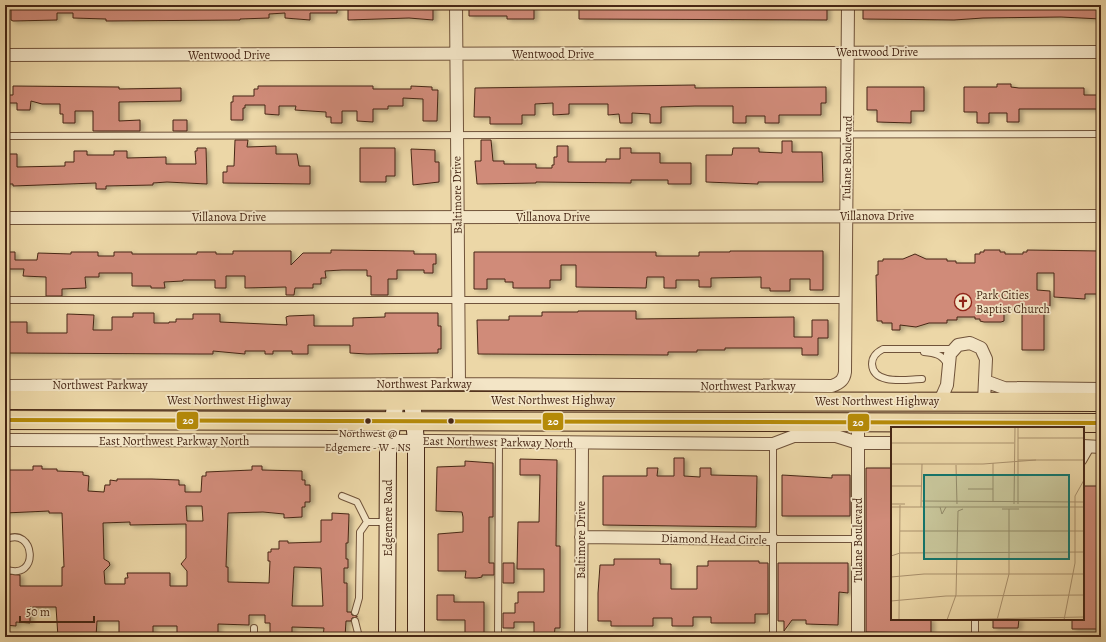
<svg xmlns="http://www.w3.org/2000/svg" width="1106" height="642" font-family="Alegreya,serif">
	<style>
		.building { fill: #d08b79; stroke: #472715; fill-rule: evenodd; filter: url(#shadow) }
		.lines { fill: none; stroke-linecap: round; stroke-linejoin: round }
		.lane-casing { stroke: #70533a; stroke-width: 8 }
		.street-casing { stroke: #70533a; stroke-width: 14 }
		.secondary-casing { stroke: #472715; stroke-width: 18 }
		.primary-casing { stroke: #472715; stroke-width: 20 }
		.lane { stroke: #f3e5c6; stroke-width: 6 }
		.street { stroke: #f3e5c6; stroke-width: 12 }
		.secondary { stroke: #f3e5c6; stroke-width: 16 }
		.primary { stroke: #ecd7a7; stroke-width: 18 }
		.bus-1-casing { stroke: #f3e5c6; stroke-width: 7 }
		.bus-1 { stroke: #b58a08; stroke-width: 4 }
		.bus-dot { fill: #472715; stroke: #f3e5c6; stroke-width: 1.5 }
		.labels { text-anchor: middle; dominant-baseline: central; stroke-width: 3.5; stroke-linejoin: round; paint-order: stroke }
		.bus-label { font-size: 11px; fill: #472715; stroke: #f3e5c6 }
		.street-label { font-size: 12px; fill: #472715; stroke: #f3e5c6 }
		.poi-label { font-size: 12px; fill: #472715; stroke: #f3e5c6; text-anchor: start }
		.inset-road { fill: none; stroke: #aa916d; stroke-width: 1 }
		.view { fill: #0f766e; fill-opacity: 0.15; stroke: #0f766e; stroke-width: 2 }
		.inset-edge { fill: none; stroke: #472715; stroke-width: 2 }
		.line-badge { stroke: #f3e5c6; stroke-width: 1.5 }
		.badge-label { font-size: 11px; text-anchor: middle; font-weight: bold; fill: #fff }
	</style>
	<defs>
		<filter id="shadow"><feDropShadow dx="3.5" dy="2" stdDeviation="2" flood-color="#0004"/></filter>
	</defs>
	<rect width="100%" height="100%" fill="#ecd7a7"/>
	<filter id="stains"><feTurbulence type="fractalNoise" baseFrequency=".005" numOctaves="4"/><feColorMatrix values="0 0 0 0 .2 0 0 0 0 .09 0 0 0 0 .02 0 0 0 .5 -.17"/></filter>
	<radialGradient id="worn" r=".72"><stop offset=".6" stop-color="#630" stop-opacity="0"/><stop offset="1" stop-color="#630" stop-opacity=".3"/></radialGradient>
	<path class="building" d="M11,5H125V8L155,9V5H337V13H310V20L285,18V13L269,14V18L240,19V20L106,21V19L73,18V13H57V20L13,21L11,20Z
		M383,5H433V20L409,18L348,20V8Z
		M469,5H534V19H507V16H469Z
		M579,5H827V20L579,19Z
		M863,5H1101V19L1061,17L983,18L954,20L863,19Z
		M997,84H1011V87L1019,88H1084V95H1101V109H1019V122H1007V113H989V123H977V112H964V87H997Z
		M695,85V88L826,87V103H821V115H779V123H765V116H746V123H733V106H695L661,107V123H650V114L632,113V123H620L619,114L608,115V104H569V114L553,115V103L535,104V115H522V124H490V117H474L475,88Z
		M13,86L119,87V89L181,88V101L119,102V121L140,120V131H93V111H75V123H63V114H60V104H42L31,101L30,110H17V103H7V95H13Z
		M258,86H373V89H411V86L432,87V90H438L437,121H423V99L403,98V106H388V109H373V122L357,121V111H342V123H331V117H326V112L295,110L296,106H279V115L265,114V105H245V108H243V120H231V102H233V96H254V89H258Z
		M867,87H924V111H911V123L877,122V110H867Z
		M173,120H187V131H173Z
		M235,140H248L247,147L276,146V154H297L299,166H310V184L223,183V172H227V166H234Z
		M481,140H491L493,161H504V164H536V168H552V165H554V157H557V146H568V162H606V159H620V148H631V153H660V163H691V184H668V180H631V183L536,182V183L477,184L475,161H481Z
		M782,141H792V152H822L823,182H758V184L706,182V155H732L733,148H759V152L782,153Z
		M197,148H206L207,184L167,182L153,183V185L106,186V189H96V183L13,186V184H5V154H17V167L65,166V162H74V151H87V155H114V151H127V158L166,157V164H196L195,151H197Z
		M360,148H395V176H386V182H360Z
		M411,149L435,150V162H439V182L413,185Z
		M331,250L414,251V254H436V264H433V273H424V270H397V279H388V295H371V276H367V270H342L325,271L326,278H321V284H313V288H295L294,295H286V287L245,288V276H226V288H215V280H183V281L164,282L165,288H151V286H132V273H99V277H85L86,288L62,289V296H46V277L23,276L24,269H5V252H15V260H37L38,253L71,254V252H98V256H114V252H132V254H197V252H216V254H233V251H291V265L303,253H331Z
		M984,250H1000V252H1005V254H1023V252H1027V250L1101,251L1099,294H1085V299L1054,297V273H1037V290L1050,291V306H1044V350H1022V307H1004V321L1001,322H984L980,321V319H975V317H957V320H947V323H929L916,327L900,325V330H892V323H882V321H877L876,275H878V261H883V259H903L915,254L926,259H947V261H956V263H975V254H980V252H984Z
		M730,251H823V290H810V279H790V291H770V288H761V277L711,278V287H699V280H676V288H664V277H647L646,288L576,287V265H561V280H550V288H513V282H505V279H487V289H474V252H656V256H699V252H730Z
		M578,311H636V319L794,317V337H812V320H828V338H818V355H802V348H725V350H697V352H668V355L478,354L477,320H509V316H542V312H578Z
		M133,313H154V323H169V322H176V319H193V314H220V322L287,325L286,317L289,316L314,315V326H353V318L385,317V313H438V326H441V349H438V353L367,354L350,353V345H308V354H292V351H273V354H265V351H245V354L213,351V354H198L5,353V322H27V333H67V314L94,315L93,330H112V317H133Z
		M674,458H684V476L700,477V468H711V475L757,476L756,527L603,525V476H647V468H658L657,476H674Z
		M520,459L557,460L556,546H560V628H555L554,637H534V622H514V628H503V613H515V603H518V592H544V569H517L518,522H539L540,475H520Z
		M465,461L493,463V517H489V563H494V575H482V577L477,578H465L466,571H438V534L463,532V517L462,512L436,511L437,467L465,466Z
		M33,466H42V469H57V471L83,472V475L89,476L88,491L104,492L105,485H110V480L117,481V479H152L179,480V485H185V492H201L202,476H206V472L252,470V466H262V470L302,471V480H305V485H310V502H305V507H302V517L284,518V514L263,512L228,513L226,567H228V582L269,583L270,561H268V552H271V549H279V541H288V543L321,542V520H332V513L349,514L348,543H346V559H348V568H344V583H347V612H351L352,615L357,616V617L352,618L351,621H346L345,637H323L324,628L292,627V637H270V623H265V615H249V625L218,624V637H177V626H153V637H119V621H97L96,637H58L56,607H30V623L16,622V626L5,625V574L20,575V586H62V567H64L62,513H49V511L5,513V470H33ZM186,506H202L203,521H187ZM130,522V525L186,524V558L181,564L187,571V586H170V573H127L128,578H125V584H105L104,571L110,565L109,562L104,559L103,523ZM294,567L321,568L323,606H292Z
		M866,468H892V619H931V633L866,632Z
		M782,475L832,478V475H850V516H782Z
		M1083,486H1098L1097,588H1101V615H1097V629H1072V619H1083Z
		M614,559H660V564H671V589H697V566H708V561H759V563H768V614H755V623H711V617H693V626H672V618H653V626H611V621H598V593L600,565H614Z
		M503,563H514V583H503Z
		M778,563H848V593L839,592L838,625L806,624V620H792L784,631V621H778Z
		M437,595H454V602H484V637H465V620H437Z
		M993,619H1019L1018,628H993Z"/>
	<g class="lines">
		<g class="lane-casing">
			<path id="lane" d="M5,136L1101,134
				M5,300H846
				M924,352C934,353 942,354 947,364
				M922,379C908,379 873,386 872,364C872,357 877,352 883,349H953
				M773,444V637
				M1083,461L1091,447
				M342,496L357,502L367,522
				M367,522H387
				M772,539H858
				M5,540C35,524 41,583 5,569
				M355,612L359,598L360,532L367,522
				M355,621L359,637
				M254,637V628
				M498,637L499,441
				M975,637V619"/>
		</g>
		<g class="street-casing">
			<path id="street" d="M456,5L459,384
				M5,55L1101,52
				M5,218L1101,216
				M985,381L1004,388L1101,389
				M5,386L459,384L832,386C840,383 844,380 845,372L848,5
				M940,401L947,385L950,354L958,345L970,343L981,348L986,359L984,401
				M858,422V637
				M5,440L433,441L773,444L794,436H836L858,443H892
				M1083,446L1101,447
				M581,537L772,539
				M581,637L582,443"/>
		</g>
		<g class="secondary-casing">
			<path id="secondary" d="M412,400L416,441V637
				M387,637L388,452L396,400"/>
		</g>
		<g class="primary-casing">
			<path id="primary" d="M5,400L1101,402
				M5,420L1101,423"/>
		</g>
		<use href="#lane" class="lane"/>
		<use href="#street" class="street"/>
		<use href="#secondary" class="secondary"/>
		<use href="#primary" class="primary"/>
		<g class="bus-1-casing">
			<path id="bus-1" d="M5,420L1101,423"/>
		</g>
		<use href="#bus-1" class="bus-1"/>
	</g>
	<defs>
		<g id="church-ring" transform="scale(0.9)"><circle r="9.5" fill="#f3e5c6" stroke="#8f2418" stroke-width="1.5"/><path d="M-1.2-6h2.4v3.5h3.3v2.4h-3.3V6h-2.4V-.1h-3.3v-2.4h3.3Z" fill="#8f2418"/></g>
	</defs>
	<g fill-rule="evenodd">
		<use href="#church-ring" x="963" y="302"/>
	</g>
	<g class="bus-dot">
		<circle cx="368" cy="421" r="3.5"/>
		<circle cx="451" cy="421" r="3.5"/>
	</g>
	<g class="labels">
		<g class="bus-label">
			<text x="368" y="433">Northwest @<tspan x="368" dy="14">Edgemere - W - NS</tspan></text>
		</g>
		<g class="street-label">
			<text x="877" y="52">Wentwood Drive</text>
			<text x="553" y="54">Wentwood Drive</text>
			<text x="229" y="55">Wentwood Drive</text>
			<text transform="translate(847 158) rotate(-89)">Tulane Boulevard</text>
			<text transform="translate(457 195) rotate(-91)">Baltimore Drive</text>
			<text x="877" y="216">Villanova Drive</text>
			<text x="229" y="217">Villanova Drive</text>
			<text x="553" y="217">Villanova Drive</text>
			<text x="424" y="384">Northwest Parkway</text>
			<text x="100" y="385">Northwest Parkway</text>
			<text x="748" y="386">Northwest Parkway</text>
			<text x="229" y="400">West Northwest Highway</text>
			<text x="553" y="400">West Northwest Highway</text>
			<text x="877" y="401">West Northwest Highway</text>
			<text x="174" y="441">East Northwest Parkway North</text>
			<text transform="translate(498 442) rotate(1)">East Northwest Parkway North</text>
			<text transform="translate(388 518) rotate(-90)">Edgemere Road</text>
			<text transform="translate(714 539) rotate(1)">Diamond Head Circle</text>
			<text transform="translate(581 540) rotate(-90)">Baltimore Drive</text>
			<text transform="translate(858 540) rotate(-90)">Tulane Boulevard</text>
		</g>
		<g class="poi-label">
			<text x="976" y="295">Park Cities<tspan x="976" dy="14">Baptist Church</tspan></text>
		</g>
	</g>
	<g transform="translate(891 427)">
		<rect width="193" height="193" fill="#ecd7a7"/>
		<path class="inset-road" d="M127,11H193M0,16H123M127,33H193M0,37H92L145,33M65,38L66,77M0,59H31M77,62H102M31,74L193,75M102,74V36M0,77H14M123,77L124,0M127,77V0M0,80H193M30,80L31,37M49,80L51,87L55,80M111,82H128M9,104H193M0,129L9,126L193,125M0,150L33,147H193M0,174L55,169L193,168M8,193L9,78M40,193L193,190M56,193L65,168L67,84L72,82M106,193L118,147V82M173,193L184,136V69L193,53"/>
		<path class="view" d="M33,48H178V132H33Z"/>
		<rect width="193" height="193" class="inset-edge"/>
	</g>
	<g class="line-badge">
		<rect x="176" y="411" width="23" height="19" rx="4" fill="#b58a08"/>
		<rect x="542" y="412" width="22" height="19" rx="4" fill="#b58a08"/>
		<rect x="847" y="413" width="23" height="19" rx="4" fill="#b58a08"/>
	</g>
	<g class="badge-label">
		<text x="188" y="424">20</text>
		<text x="553" y="425">20</text>
		<text x="858" y="426">20</text>
	</g>
	<rect width="1106" height="642" fill="none" stroke="#ecd7a7" stroke-width="20"/>
	<rect x="6" y="6" width="1094" height="630" fill="none" stroke="#472715" stroke-width="2"/>
	<rect x="10" y="10" width="1086" height="622" fill="none" stroke="#472715"/>
	<path d="M20 616v6h74v-6" fill="none" stroke="#472715" stroke-width="2"/>
	<text x="26" y="616" font-size="12" fill="#472715" stroke="#f3e5c6" stroke-width="3" paint-order="stroke">50 m</text>
	<rect width="100%" height="100%" filter="url(#stains)"/>
	<rect width="100%" height="100%" fill="url(#worn)"/>
</svg>
